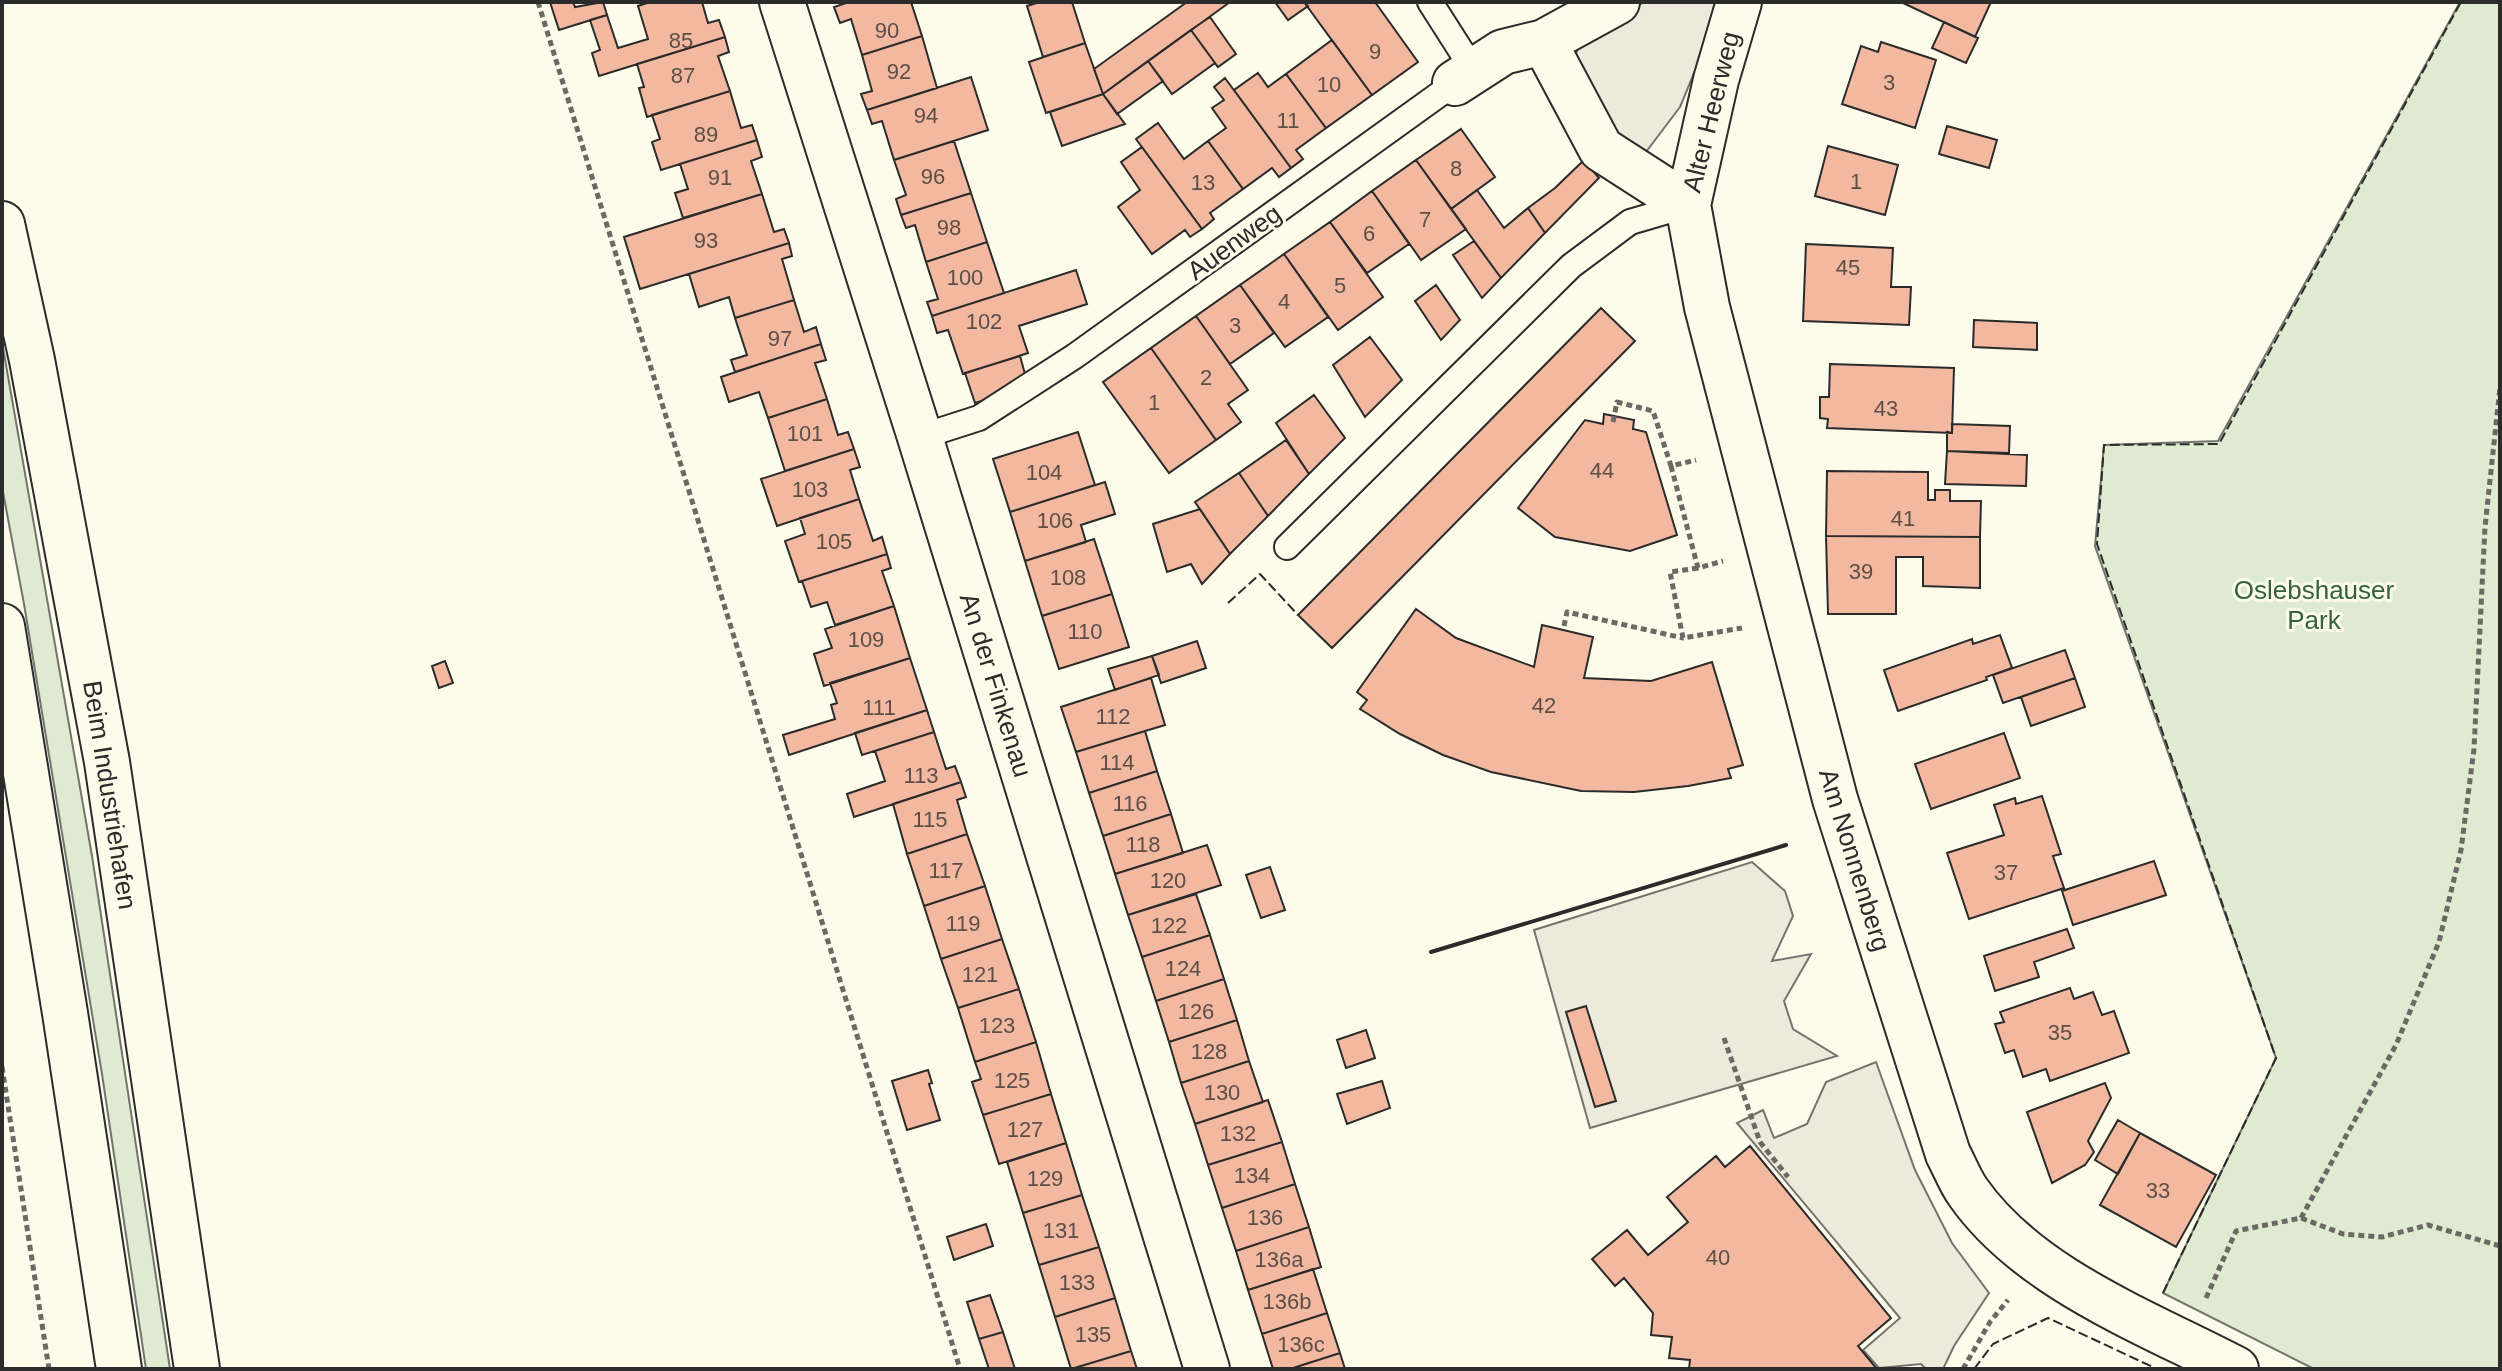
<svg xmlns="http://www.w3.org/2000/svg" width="2502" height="1371" font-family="Arial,sans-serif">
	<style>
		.green { fill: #deebd1; stroke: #74746e; stroke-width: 2 }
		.parking { fill: #eceadb; stroke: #74746e; stroke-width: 2 }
		.building { fill: #f2b8a0; stroke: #2b2b2b; stroke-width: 2 }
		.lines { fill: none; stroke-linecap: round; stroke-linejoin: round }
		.lane-casing { stroke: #2b2b2b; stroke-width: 28 }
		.street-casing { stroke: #2b2b2b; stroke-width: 48 }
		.primary-casing { stroke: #2b2b2b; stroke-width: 48 }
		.path { stroke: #6a6964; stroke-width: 5; stroke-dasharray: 6 4; stroke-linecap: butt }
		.lane { stroke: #fdfbea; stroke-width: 24 }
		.street { stroke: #fdfbea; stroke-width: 44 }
		.primary { stroke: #fdfbea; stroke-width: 44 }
		.fence { stroke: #2b2b2b; stroke-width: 2; stroke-dasharray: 10 4; stroke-linecap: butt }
		.wall { stroke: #2b2b2b; stroke-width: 4 }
		.labels { text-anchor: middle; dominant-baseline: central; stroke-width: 6; stroke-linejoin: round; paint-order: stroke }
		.number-label { font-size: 22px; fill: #5d4e48 }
		.street-label { font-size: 26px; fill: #2b2b2b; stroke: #fdfbea }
		.park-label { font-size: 26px; fill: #34623c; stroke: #fdfbea }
	</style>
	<rect width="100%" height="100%" fill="#fdfbea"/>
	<path class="green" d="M2460,2H2500V1369H2314L2163,1293L2276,1058L2095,546L2104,445L2218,441Z
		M2,342L92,856L170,1369H146L102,1074L24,604L2,487Z"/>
	<path class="parking" d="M1644,2H1715L1709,37L1680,107L1646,152L1625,151L1570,71L1583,34Z
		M1752,862L1785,891L1793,916L1772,961L1811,954L1784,1001L1793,1029L1837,1056L1590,1128L1534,930Z
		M1876,1062L1915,1170L1952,1243L1989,1293L1954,1346L1943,1369H1926L1921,1364L1879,1368L1863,1350L1900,1318L1737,1123L1763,1110L1774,1138L1807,1124L1826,1082Z"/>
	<path class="building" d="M550,2H573L575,7L603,2L607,15L559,30Z
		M650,2H702L708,23L719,20L725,37L599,76L592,53L600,50L590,20L607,15L618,48L648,39L638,6Z
		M849,2H911L922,36L862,55L851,19L840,23L834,7Z
		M1040,2H1072L1085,43L1043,57L1027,6Z
		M1187,2H1230L1103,94L1094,69Z
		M1275,2H1304L1308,6L1288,20Z
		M1304,2H1375L1418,62L1372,95Z
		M1901,2H1991L1975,37Z
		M1210,17L1236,54L1218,67L1191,30Z
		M1944,22L1978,38L1966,63L1932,48Z
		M1191,30L1215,63L1172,94L1148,61Z
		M922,36L937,88L867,110L861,94L872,91L862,55Z
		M725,37L729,52L718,56L730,91L647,117L639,88L644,87L637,64Z
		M1332,40L1372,95L1326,128L1286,74Z
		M1881,42L1936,60L1915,128L1842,104L1861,46L1878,52Z
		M1085,43L1103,94L1046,113L1029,62Z
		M1148,61L1163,81L1117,114L1103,94Z
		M1258,73L1268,87L1286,74L1326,128L1296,150L1303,159L1291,168L1234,90Z
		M971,77L988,130L894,160L882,121L872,124L867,110Z
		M1225,78L1291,168L1279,177L1272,168L1243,189L1208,141L1226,128L1212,108L1224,100L1214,87Z
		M730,91L741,128L752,125L757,140L661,170L652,142L660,139L652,115Z
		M1103,94L1125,124L1062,146L1050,112Z
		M1158,123L1184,159L1208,141L1243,189L1210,213L1214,219L1202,229L1136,139Z
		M1947,126L1997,140L1989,168L1939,154Z
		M1461,129L1495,177L1451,209L1416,160Z
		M757,140L762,157L751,161L762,194L683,218L675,193L688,189L680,164Z
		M954,141L971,193L901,215L896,199L906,195L894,160Z
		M1828,146L1898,165L1885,215L1815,196Z
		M1142,147L1202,229L1190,237L1185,230L1152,254L1118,207L1140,190L1121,162Z
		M1416,160L1466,229L1421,260L1372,191Z
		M1584,160L1599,178L1545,233L1528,208L1555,188Z
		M1477,190L1504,228L1528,208L1545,233L1501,278L1451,209Z
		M1372,191L1409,244L1367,273L1330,222Z
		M971,193L987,242L926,262L915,225L906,228L901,215Z
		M762,194L774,232L784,229L789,243L640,289L624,237Z
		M1330,222L1383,297L1338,330L1284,254Z
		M1474,241L1501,278L1482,298L1453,255Z
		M987,242L1004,293L932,316L927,302L938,299L926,262Z
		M789,243L792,256L782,259L794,300L735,318L729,297L699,307L689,274Z
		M1806,244L1893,248L1891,287H1911L1909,325L1803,321Z
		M1284,254L1328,317L1285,347L1240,285Z
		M1076,270L1087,304L1019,326L1028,353L963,374L948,330L937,333L932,316Z
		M1240,285L1274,333L1230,364L1196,316Z
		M1436,285L1460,320L1441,340L1415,301Z
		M794,300L804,332L816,327L821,344L735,372L731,360L747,355L735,318Z
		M1601,308L1635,341L1332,648L1298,615Z
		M1196,316L1248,390L1228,404L1241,422L1216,440L1151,348Z
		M1974,320L2037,323V350L1973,347Z
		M1370,337L1402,380L1365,417L1333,365Z
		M821,344L826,360L815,363L827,399L768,418L759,392L729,402L721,377Z
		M1151,348L1216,440L1169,473L1103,382Z
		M1020,356L1025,374L991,398L975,403L965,373Z
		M1830,364L1954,368L1952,433L1827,428L1828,419L1820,418V397H1829Z
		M1314,395L1345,438L1309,474L1276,423Z
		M827,399L838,435L848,432L854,449L785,471L768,418Z
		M1604,414L1634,420L1633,429L1646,432L1677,535L1630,551L1555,537L1518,508L1585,420L1603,424Z
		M1952,424L2010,426L2009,453L1947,451V432L1952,433Z
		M1078,432L1095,485L1010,512L993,459Z
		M1286,440L1309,474L1268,516L1239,473Z
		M854,449L860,467L850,470L859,499L777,526L761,479Z
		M1947,451L2027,455L2026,486L1945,484Z
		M1827,471L1928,472V500H1935V490H1950V501H1981L1980,537L1826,536Z
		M1239,473L1268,516L1230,554L1195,502Z
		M1105,482L1115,514L1081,525L1086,542L1025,561L1010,512Z
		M859,499L873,541L882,537L887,554L799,582L785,541L805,534L800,518Z
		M1200,509L1230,554L1202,584L1191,564L1167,572L1153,524Z
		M1826,536L1980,537V588L1923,586V557H1896V614H1828Z
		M1094,539L1112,594L1042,616L1025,561Z
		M887,554L891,568L882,571L894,606L835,625L827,602L811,607L802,581Z
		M1112,594L1129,647L1059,669L1042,616Z
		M894,606L910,658L824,686L814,654L832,648L825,629Z
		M1416,609L1456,638L1534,667L1542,625L1593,637L1584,678L1651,681L1712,662L1743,765L1728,769L1731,778L1688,786L1634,792L1581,791L1491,772L1443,755L1400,734L1360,709L1367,700L1357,692Z
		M2000,635L2012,668L1986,677L1987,680L1898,711L1884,670L1972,639L1973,644Z
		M1197,641L1206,668L1161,683L1152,656Z
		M2065,650L2075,678L2003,703L1993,675Z
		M1152,656L1159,675L1115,690L1108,669Z
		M910,658L927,710L789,755L783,735L835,719L831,705L837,703L830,683Z
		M445,661L453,683L439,688L432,666Z
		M1151,678L1165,725L1076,752L1061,707Z
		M2075,678L2085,707L2031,726L2021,697Z
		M927,710L934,732L862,755L855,733Z
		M1145,731L1157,771L1089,793L1076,752Z
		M934,732L946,769L955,766L961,782L854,817L847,794L885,781L875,751Z
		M2004,733L2020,778L1931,809L1915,764Z
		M1157,771L1171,814L1103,836L1089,793Z
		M961,782L966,797L957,800L967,834L907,854L893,804Z
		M2042,796L2061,854L2053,856L2064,888L1969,919L1947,853L2004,835L1994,805L2015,798L2016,804Z
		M1171,814L1183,853L1115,874L1103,836Z
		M967,834L985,886L924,906L907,854Z
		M1207,845L1221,885L1128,915L1115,874Z
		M2154,861L2166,895L2073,925L2062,891Z
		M1270,867L1285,910L1261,918L1246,875Z
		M985,886L1002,939L941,959L924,906Z
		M1196,894L1210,935L1142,957L1128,915Z
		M2067,929L2074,948L2034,962L2039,977L1995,991L1984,956Z
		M1210,935L1224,979L1156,1001L1142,957Z
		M1002,939L1019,989L958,1008L941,959Z
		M1224,979L1237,1020L1169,1042L1156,1001Z
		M2070,988L2074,999L2093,992L2102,1015L2114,1011L2129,1053L2050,1081L2046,1069L2023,1077L2014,1050L2005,1053L1995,1024L2004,1022L2000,1012Z
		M1019,989L1036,1042L975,1062L958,1008Z
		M1586,1006L1616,1101L1595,1107L1566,1012Z
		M1237,1020L1249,1061L1181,1083L1169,1042Z
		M1366,1030L1375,1058L1346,1068L1337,1040Z
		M1036,1042L1051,1094L983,1115L972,1082L981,1079L975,1062Z
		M1249,1061L1263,1102L1195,1124L1181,1083Z
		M928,1070L932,1083L929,1084L940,1120L907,1130L892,1081Z
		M1382,1081L1390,1108L1347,1124L1337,1094Z
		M2105,1083L2111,1098L2088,1141L2094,1152L2085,1165L2052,1183L2027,1112Z
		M1051,1094L1066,1143L999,1164L983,1115Z
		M1268,1100L1282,1142L1208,1165L1195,1124Z
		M2118,1120L2140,1133L2118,1174L2095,1160Z
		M2140,1133L2216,1175L2176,1247L2100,1205Z
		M1282,1142L1295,1184L1222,1208L1208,1165Z
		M1066,1143L1082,1195L1023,1213L1007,1162Z
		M1750,1146L1891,1318L1858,1346L1877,1369H1689L1690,1360L1669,1358L1672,1337L1651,1335L1653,1313L1624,1278L1615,1286L1592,1259L1627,1230L1648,1255L1688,1222L1667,1197L1716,1156L1725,1167Z
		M1295,1184L1309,1227L1236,1251L1222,1208Z
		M1082,1195L1099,1247L1039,1265L1023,1213Z
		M986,1224L993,1246L954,1260L947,1237Z
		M1309,1227L1321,1267L1248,1290L1236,1251Z
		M1099,1247L1115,1298L1055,1317L1039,1265Z
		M1313,1269L1327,1313L1262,1334L1248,1290Z
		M990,1295L1003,1332L979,1339L967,1302Z
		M1115,1298L1131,1351L1071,1369L1055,1317Z
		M1327,1313L1340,1353L1290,1369H1273L1262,1334Z
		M1003,1332L1015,1369H989L979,1339Z
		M1131,1351L1137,1369H1071Z
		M1340,1353L1345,1369H1290Z"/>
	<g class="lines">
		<g class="lane-casing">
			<path id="lane" d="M1430,2L1474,71
				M920,437L979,418L1075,356L1455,83
				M1287,547L1571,266L1630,222L1688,205"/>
		</g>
		<g class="street-casing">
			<path id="street" d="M782,2L920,437L1207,1369
				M1739,2L1716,80L1688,205L1707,307L1835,799L1948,1154C1955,1167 1960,1181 1968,1192C2028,1278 2146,1322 2236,1369
				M1544,42L1601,149L1688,205
				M1455,83L1503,52L1544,42L1617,2"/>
		</g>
		<g class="primary-casing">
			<path id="primary" d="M2,224L32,360L107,762L197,1369
				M2,626L65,1013L119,1369"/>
		</g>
		<path class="path" d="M538,2L960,1369
			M1613,422L1617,402L1653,411L1671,466L1696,460
			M1671,466L1698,568L1723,561
			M1698,568L1670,572L1683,638L1742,628
			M1564,626L1567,612L1683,638
			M1724,1038L1760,1142L1788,1177
			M2,1067L49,1369
			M2301,1218L2396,1045L2439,942L2461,850L2474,749L2485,527L2500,387
			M2206,1298L2236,1231L2301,1218L2343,1234L2382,1237L2428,1225L2500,1246
			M1963,1369L1990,1322L2008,1300"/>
		<use href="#lane" class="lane"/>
		<use href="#street" class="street"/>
		<use href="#primary" class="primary"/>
		<path class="fence" d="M1228,603L1260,574L1298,615
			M2163,1293L2276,1058L2097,544L2104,445L2219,444L2461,2
			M1974,1369L1993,1344L2048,1318L2157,1369"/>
		<path class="wall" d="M1431,952L1786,845"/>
	</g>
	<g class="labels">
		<g class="number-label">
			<text x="887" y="30">90</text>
			<text x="681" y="40">85</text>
			<text x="1375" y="51">9</text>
			<text x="899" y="71">92</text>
			<text x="683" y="75">87</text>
			<text x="1889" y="82">3</text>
			<text x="1329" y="84">10</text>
			<text x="926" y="115">94</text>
			<text x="1288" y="120">11</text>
			<text x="706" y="134">89</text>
			<text x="1456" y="168">8</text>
			<text x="933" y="176">96</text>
			<text x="720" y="177">91</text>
			<text x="1856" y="181">1</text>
			<text x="1203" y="182">13</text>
			<text x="1425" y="219">7</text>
			<text x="949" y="227">98</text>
			<text x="1369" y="233">6</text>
			<text x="706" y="240">93</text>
			<text x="1848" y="267">45</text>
			<text x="965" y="277">100</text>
			<text x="1340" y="285">5</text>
			<text x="1284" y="301">4</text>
			<text x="984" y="321">102</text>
			<text x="1235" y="325">3</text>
			<text x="780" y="338">97</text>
			<text x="1206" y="377">2</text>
			<text x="1154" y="402">1</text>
			<text x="1886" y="408">43</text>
			<text x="805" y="433">101</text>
			<text x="1602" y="470">44</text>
			<text x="1044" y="472">104</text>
			<text x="810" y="489">103</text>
			<text x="1903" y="518">41</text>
			<text x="1055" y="520">106</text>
			<text x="834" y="541">105</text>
			<text x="1861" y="571">39</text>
			<text x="1068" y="577">108</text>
			<text x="1085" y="631">110</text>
			<text x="866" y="639">109</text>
			<text x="1544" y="705">42</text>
			<text x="879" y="707">111</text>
			<text x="1113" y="716">112</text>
			<text x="1117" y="762">114</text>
			<text x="921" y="775">113</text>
			<text x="1130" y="803">116</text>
			<text x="930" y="819">115</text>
			<text x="1143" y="844">118</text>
			<text x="946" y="870">117</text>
			<text x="2006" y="872">37</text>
			<text x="1168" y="880">120</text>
			<text x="963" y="923">119</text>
			<text x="1169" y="925">122</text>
			<text x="1183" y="968">124</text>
			<text x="980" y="974">121</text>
			<text x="1196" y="1011">126</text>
			<text x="997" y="1025">123</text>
			<text x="2060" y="1032">35</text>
			<text x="1209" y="1051">128</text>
			<text x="1012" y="1080">125</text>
			<text x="1222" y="1092">130</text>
			<text x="1025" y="1129">127</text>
			<text x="1238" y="1133">132</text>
			<text x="1252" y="1175">134</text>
			<text x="1045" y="1178">129</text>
			<text x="2158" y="1190">33</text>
			<text x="1265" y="1217">136</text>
			<text x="1061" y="1230">131</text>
			<text x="1718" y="1257">40</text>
			<text x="1279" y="1259">136a</text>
			<text x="1077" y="1282">133</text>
			<text x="1287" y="1301">136b</text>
			<text x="1093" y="1334">135</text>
			<text x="1301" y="1344">136c</text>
		</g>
		<g class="street-label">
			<text transform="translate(1711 112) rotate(-76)">Alter Heerweg</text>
			<text transform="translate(1234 242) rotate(-36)">Auenweg</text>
			<text transform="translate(996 685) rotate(73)">An der Finkenau</text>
			<text transform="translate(110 795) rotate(81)">Beim Industriehafen</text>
			<text transform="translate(1855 860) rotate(73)">Am Nonnenberg</text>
		</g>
		<g class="park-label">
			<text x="2314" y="590">Oslebshauser<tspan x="2314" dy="30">Park</tspan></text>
		</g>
	</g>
	<rect width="2502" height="1371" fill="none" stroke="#2b2b2b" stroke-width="8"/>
</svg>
